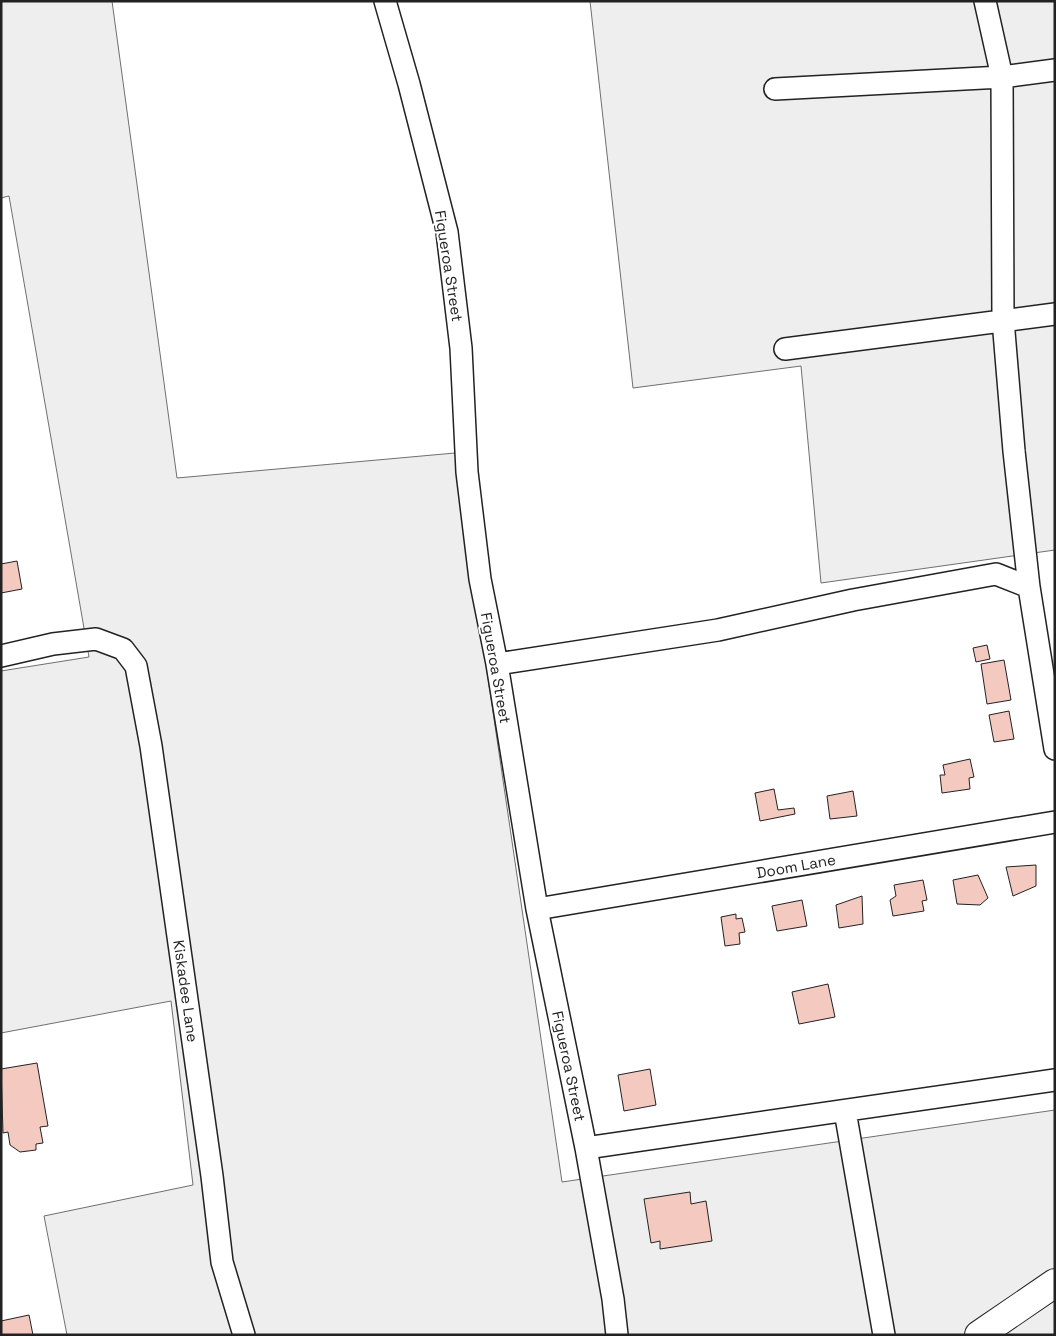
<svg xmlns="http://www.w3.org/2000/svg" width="1056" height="1336" font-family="'Space Grotesk',sans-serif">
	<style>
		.green { fill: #eee; stroke: #6f6f6f }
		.building { fill: #f3c9c0; stroke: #222 }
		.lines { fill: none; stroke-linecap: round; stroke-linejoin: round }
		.street-casing { stroke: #222; stroke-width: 24 }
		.secondary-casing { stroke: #222; stroke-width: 30 }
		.street { stroke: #fff; stroke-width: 21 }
		.secondary { stroke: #fff; stroke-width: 28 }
		.labels { text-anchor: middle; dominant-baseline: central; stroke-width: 4; stroke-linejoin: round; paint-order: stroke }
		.street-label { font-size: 15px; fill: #222; stroke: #fff }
	</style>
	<rect width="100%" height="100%" fill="#fff"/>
	<path class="green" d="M1,1H112L177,478L455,453L562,1182L1055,1110V1335H67L44,1216L193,1185L171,1001L1,1033V671L89,657L9,196L1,198Z
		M590,1H1055V550L821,583L801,366L633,388Z"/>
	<path class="building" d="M17,561L22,589L1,593V564Z
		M987,645L990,659L976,662L973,648Z
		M1004,660L1011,700L987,704L981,664Z
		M1009,711L1014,739L994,742L989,715Z
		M970,759L974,777L969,778L970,789L942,793L940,775H945L943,765Z
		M774,789L778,810L794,808L795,814L760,821L755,793Z
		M853,791L857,816L830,819L827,796Z
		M1036,865V886L1013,896L1006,867Z
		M978,875L988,898L980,905L957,904L953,880Z
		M923,880L927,900L922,901L924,911L893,916L890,900L896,896L894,885Z
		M862,896L863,924L839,928L836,905Z
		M802,900L807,926L777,931L772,906Z
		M736,914V919L742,918L745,932L739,933L740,944L725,946L721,917Z
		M828,984L835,1017L799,1024L792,992Z
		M37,1063L48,1126L40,1127L43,1143L36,1144V1150L20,1152L10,1145L8,1132L3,1133L1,1069Z
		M650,1069L656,1105L624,1111L618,1075Z
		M690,1192L691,1204L706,1201L712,1241L660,1249V1241L651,1243L644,1199Z
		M29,1315L33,1335H1V1321Z"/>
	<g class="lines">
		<g class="street-casing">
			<path id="street" d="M385,1L409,84L447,232L461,348L467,472L480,579L497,664L537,909L586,1148L613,1299L617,1335
				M985,1L1002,77L1003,320L1014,451L1029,587L1055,749
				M775,89L1002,77L1055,70
				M785,349L1055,314
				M1,656L53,644L96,639L123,649L136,666L151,746L212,1176L222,1262L244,1335
				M497,664L718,630L853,600L996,574L1029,587
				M537,909L1055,822
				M845,1111L884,1335
				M586,1148L1055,1080"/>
		</g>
		<g class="secondary-casing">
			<path id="secondary" d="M979,1335L1055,1283"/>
		</g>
		<use href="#street" class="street"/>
		<use href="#secondary" class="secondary"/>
	</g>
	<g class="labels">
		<g class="street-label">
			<text transform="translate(449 266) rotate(81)">Figueroa Street</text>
			<text transform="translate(496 668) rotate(80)">Figueroa Street</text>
			<text transform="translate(796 866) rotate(-10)">Doom Lane</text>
			<text transform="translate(186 991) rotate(82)">Kiskadee Lane</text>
			<text transform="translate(569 1066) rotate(78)">Figueroa Street</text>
		</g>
	</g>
	<rect width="1056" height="1336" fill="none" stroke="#222222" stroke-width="5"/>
</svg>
